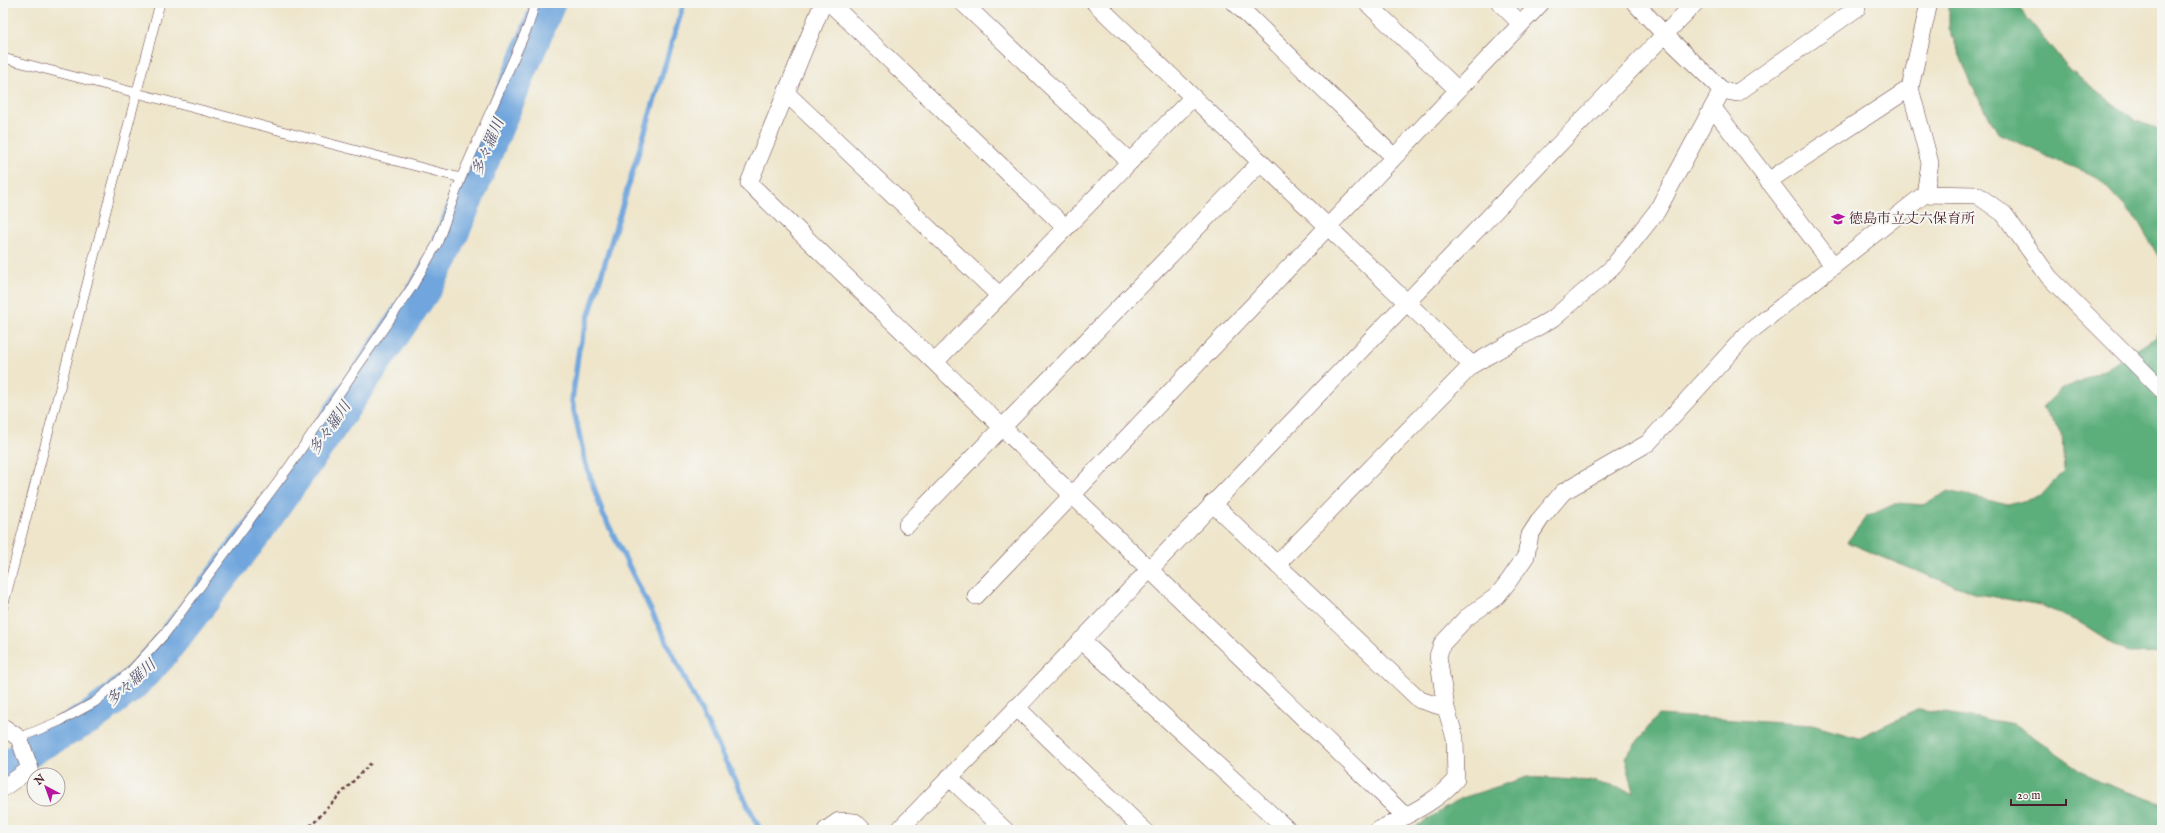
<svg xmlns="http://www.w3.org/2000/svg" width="2165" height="833" font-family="'IM FELL English','Noto Serif JP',serif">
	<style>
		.forest { fill: #5cae7a; stroke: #536652 }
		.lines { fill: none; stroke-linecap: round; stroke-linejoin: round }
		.stream { stroke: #6fa6dd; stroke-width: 5.5 }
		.river { stroke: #6fa6dd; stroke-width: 33 }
		.service-casing { stroke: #633d43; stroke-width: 10 }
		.minor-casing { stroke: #633d43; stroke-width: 18 }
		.path { stroke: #633d43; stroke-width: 2.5; stroke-dasharray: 3 3; stroke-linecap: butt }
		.service { stroke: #fff; stroke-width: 9 }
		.minor { stroke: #fff; stroke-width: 17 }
		.labels { text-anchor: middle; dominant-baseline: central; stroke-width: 4; stroke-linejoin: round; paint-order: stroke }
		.poi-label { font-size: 14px; fill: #4a1f2b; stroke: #f6f6f2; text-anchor: start }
		.water-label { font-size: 15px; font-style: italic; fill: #595572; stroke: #f6f6f2 }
	</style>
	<rect width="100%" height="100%" fill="#f6f6f2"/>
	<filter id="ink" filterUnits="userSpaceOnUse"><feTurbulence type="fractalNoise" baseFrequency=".025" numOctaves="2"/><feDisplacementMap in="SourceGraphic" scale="8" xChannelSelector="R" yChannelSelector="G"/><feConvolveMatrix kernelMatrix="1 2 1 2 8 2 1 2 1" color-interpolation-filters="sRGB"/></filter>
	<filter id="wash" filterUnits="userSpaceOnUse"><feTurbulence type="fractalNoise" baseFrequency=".012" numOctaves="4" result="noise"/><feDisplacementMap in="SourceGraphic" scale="16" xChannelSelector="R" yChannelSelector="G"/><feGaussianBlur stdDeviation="0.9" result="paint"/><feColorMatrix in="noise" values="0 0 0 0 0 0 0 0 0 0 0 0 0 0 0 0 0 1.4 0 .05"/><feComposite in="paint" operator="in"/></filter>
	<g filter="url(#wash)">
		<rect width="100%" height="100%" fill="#eee5ca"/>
		<path class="forest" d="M1949,3H2015L2071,71L2136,121L2162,130V263L2138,221L2097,177L2048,157L1998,133L1972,86L1949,28Z
			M2162,324V653L2129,654L2082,624L2041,605L1977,594L1906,567L1847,542L1866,517L1897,503L1924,505L1948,491L2008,505L2041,496L2064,470L2062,433L2042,407L2061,390L2106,369L2155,338Z
			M1919,709L2015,724L2097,781L2157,802H2162V830H1410L1462,798L1527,777L1592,781L1634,792L1625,757L1658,715L1812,725L1858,738Z"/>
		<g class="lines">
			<path class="stream" d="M684,3L579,348L572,401L585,462L603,514L760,830"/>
			<path class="river" d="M3,771L35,747L91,717L131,686L160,656L254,535L319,444L426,287L443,256L549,3"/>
		</g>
	</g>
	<g filter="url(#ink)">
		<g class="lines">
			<g class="service-casing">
				<path id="service" d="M3,58L461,178L529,24L535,3
					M3,607L160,3
					M19,738L60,721L95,702L130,672L164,635L289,467L412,287L437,244L461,178"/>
			</g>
			<g class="minor-casing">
				<path id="minor" d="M823,3L749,183L1405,816
					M830,3L1066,228
					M963,3L1130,162
					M1095,3L1472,365
					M1235,3L1394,157
					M1367,3L1458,90
					M1500,3L1521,24
					M1635,3L1665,35L1722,90L1737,93L1857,8L1852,3
					M786,93L1000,296
					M1713,108L1833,265
					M1768,181L1910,88
					M1925,194L1977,195L2004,214L2049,277L2162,390
					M935,362L1193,97
					M1212,503L1420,700L1446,708
					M907,525L1261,162
					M1277,564L1472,365L1555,317L1612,268L1657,211L1722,90
					M976,596L1541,3
					M1081,640L1288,830
					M1016,707L1144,830
					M3,727L19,738L30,769L3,788
					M949,777L1005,830
					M826,830L839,821L855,822L863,830
					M899,830L1695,3
					M1379,830C1406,815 1435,804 1456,779L1455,738L1446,708L1438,656L1442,644L1466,618L1497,596L1508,582L1526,556L1530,535L1541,518L1563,492L1648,443L1748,333L1925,194L1930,163L1910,88L1929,3"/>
			</g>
			<path class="path" d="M306,830L371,763"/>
			<use href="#service" class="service"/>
			<use href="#minor" class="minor"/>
		</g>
	</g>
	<defs>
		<g id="school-bare" transform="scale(1.08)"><path d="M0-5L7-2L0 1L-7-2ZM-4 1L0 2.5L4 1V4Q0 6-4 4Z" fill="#b5179e" stroke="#f6f6f2" stroke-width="2.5" paint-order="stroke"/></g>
	</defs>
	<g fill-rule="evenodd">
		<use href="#school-bare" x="1838" y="219"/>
	</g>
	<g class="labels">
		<g class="poi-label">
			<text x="1849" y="219">徳島市立丈六保育所</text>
		</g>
		<g class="water-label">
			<text transform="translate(488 147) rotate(-67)">多々羅川</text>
			<text transform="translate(330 428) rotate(-55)">多々羅川</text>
			<text transform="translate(131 683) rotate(-42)">多々羅川</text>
		</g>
	</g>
	<rect width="2165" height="833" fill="none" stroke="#f6f6f2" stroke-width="16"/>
	<g transform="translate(46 787) rotate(319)"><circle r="19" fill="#f6f6f2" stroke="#b1a0a2"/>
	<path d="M0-3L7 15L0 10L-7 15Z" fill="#b5179e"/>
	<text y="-6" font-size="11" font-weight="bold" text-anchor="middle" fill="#4a1f2b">N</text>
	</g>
	<path d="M2011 799v6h55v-6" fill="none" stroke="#4a1f2b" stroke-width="2"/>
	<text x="2017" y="799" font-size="12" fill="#4a1f2b" stroke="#f6f6f2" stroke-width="3" paint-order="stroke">20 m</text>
</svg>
